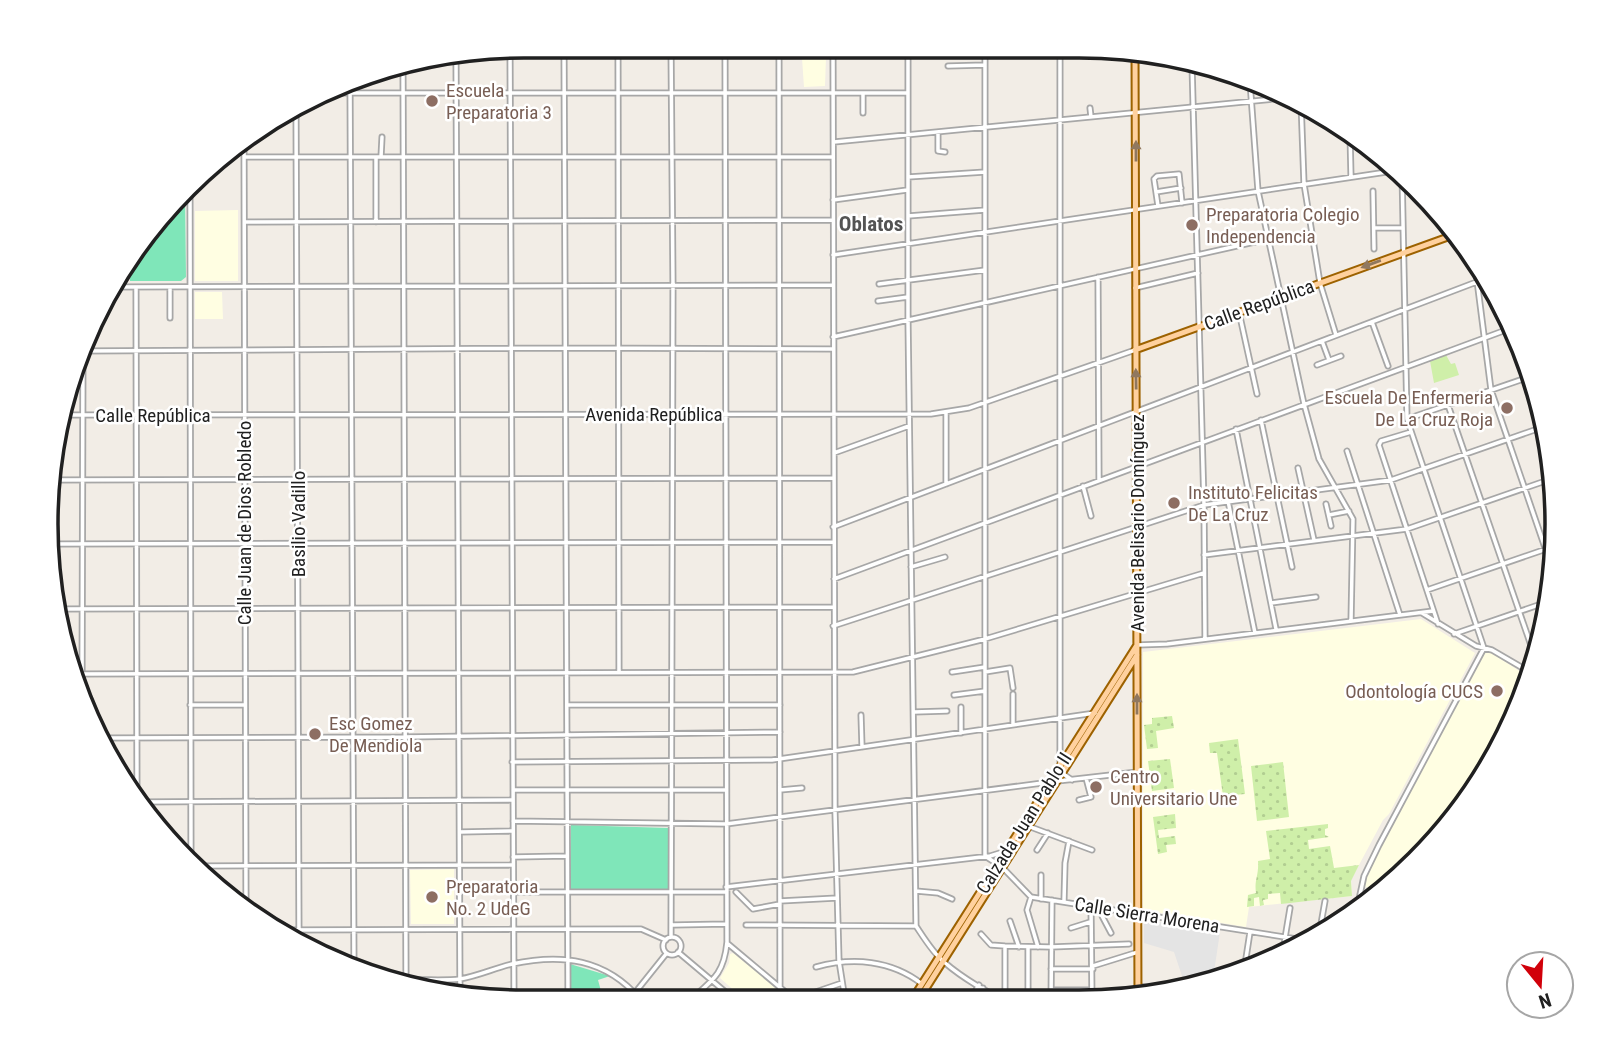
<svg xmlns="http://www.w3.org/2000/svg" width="1603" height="1048" font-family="'Roboto Condensed',sans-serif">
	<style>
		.education { fill: #fffee2 }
		.grass { fill: #cfefa9 }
		.garden { fill: url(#garden-dots) }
		.pitch { fill: #7fe6b9 }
		.parking { fill: #e4e4e4 }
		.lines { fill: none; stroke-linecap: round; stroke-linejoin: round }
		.minor-casing { stroke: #a7a7a7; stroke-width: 7 }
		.major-casing { stroke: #9d6200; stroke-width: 9 }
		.minor { stroke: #fff; stroke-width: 3.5 }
		.major { stroke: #ffd19e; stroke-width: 5 }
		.oneway { fill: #90785f }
		.education-dot { fill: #8d6e63; stroke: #fff; stroke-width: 2.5 }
		.labels { text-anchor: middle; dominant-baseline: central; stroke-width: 5; stroke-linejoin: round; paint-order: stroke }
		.education-label { font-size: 19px; fill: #785e54; stroke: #fff; text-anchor: start }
		.street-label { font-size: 19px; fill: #202020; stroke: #fff }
		.neighbourhood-label { font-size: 21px; font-weight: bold; fill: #535353; stroke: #fff }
		.rim { fill: none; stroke: #202020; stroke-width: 3.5 }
	</style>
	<defs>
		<pattern id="garden-dots" width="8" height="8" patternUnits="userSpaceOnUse" patternTransform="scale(1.75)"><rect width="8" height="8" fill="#cfefa9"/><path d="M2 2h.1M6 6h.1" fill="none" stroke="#b1cd91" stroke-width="1.8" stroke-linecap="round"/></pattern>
	</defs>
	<rect width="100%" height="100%" fill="#f2ede6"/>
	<path class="education" d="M826,57L825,86L804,87L802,58Z
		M238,210V281H195V211Z
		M195,292H222L223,319H195Z
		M1421,619L1475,653L1389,814L1383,820L1351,880L1352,896L1249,907L1246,927L1143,910V652Z
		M1485,649L1532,679L1494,763L1439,839L1384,891L1361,886L1363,877Z
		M454,869V924H411L410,870Z
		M733,953L776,988L773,1000H745L720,978L729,963L730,954Z"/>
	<path class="grass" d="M1446,355L1451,364L1455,363L1459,375L1434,383L1430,361Z"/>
	<path class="garden" d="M1172,716L1174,728L1156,731L1158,748L1147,749L1144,725L1152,724V718Z
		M1238,739L1245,794L1223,796L1217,753H1210L1209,743Z
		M1170,759L1174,788L1152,791L1148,761Z
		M1283,762L1289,817L1257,821L1251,766Z
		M1175,814L1176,828L1158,830L1159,838L1175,836L1176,844L1166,845L1167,852L1158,854L1153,817Z
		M1328,824V828L1325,829V835L1329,837L1308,840L1309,849L1330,846L1334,868L1359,865L1351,881L1352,896L1281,904L1280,893L1268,894V899L1263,900L1264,905L1260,906L1259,897L1254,898V906L1247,907L1248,895L1256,893C1254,879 1259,876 1258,861L1270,859L1266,831Z"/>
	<path class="pitch" d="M185,194L186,277L181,281H130V267L127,266L132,257L144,246L140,241L145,232Z
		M571,825L669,828L670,889H570Z
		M570,964L610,976L598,980L601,991L595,999H570Z"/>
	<path class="parking" d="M1144,919L1220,932L1214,972L1195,978L1183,979L1174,952L1144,943Z"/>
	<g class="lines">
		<g class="minor-casing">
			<path id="minor" d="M564,46L568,999
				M618,46L619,672
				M671,46L673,286L671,937
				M779,47L780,1000
				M510,48L514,999
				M833,48L835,812L839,961L844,993
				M908,48V320L916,926
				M985,49V856
				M1060,49V766
				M779,56L833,55
				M456,57L460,998
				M1192,65L1204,505L1205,639
				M403,66L406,983
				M948,66L985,65
				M350,81L354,969
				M1250,82L1258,191L1304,404L1319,459L1353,519L1351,621
				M325,93H907
				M863,93V113
				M1301,102L1304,184L1320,283L1336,335
				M296,107L299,940
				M1090,108L1091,117
				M938,132V151L945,152
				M1350,134L1351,177
				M244,140L246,907
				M834,142L1294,97
				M244,157H833
				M376,157V222
				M381,157L382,137
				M908,177L985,172
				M190,190L191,864
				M1373,191L1374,249
				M1156,192L1181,188
				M833,200L907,190
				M1158,206L1154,179L1157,176L1179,174L1182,203
				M908,216L985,210
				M245,222L833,220
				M1374,228H1403
				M833,255L1400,170
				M1474,257L1491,390L1554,574
				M1098,277L1099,480
				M879,284L985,270
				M115,287L832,285
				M136,287L137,803
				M170,287V318
				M1135,288L1198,273
				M878,301L908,297
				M1239,312L1257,394
				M1372,322L1388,366
				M833,337L1268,239
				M1322,341L1329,360
				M81,351L566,348L832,349
				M1317,365L1341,356
				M1529,377L1545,425
				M1448,405L1536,660
				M946,412V484
				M62,415L931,414L969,408L1135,350
				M1407,419L1532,376
				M1261,420L1292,567
				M1236,429L1276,629
				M1411,432L1381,441L1379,445L1438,624
				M1347,451L1400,615
				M834,453L909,426
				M1298,468L1314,540
				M49,480L833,478
				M1083,486L1091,516
				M1228,501L1255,633
				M1326,504L1331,526
				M1329,515L1349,511
				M833,527L1487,278
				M52,544L833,542
				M1204,555L1407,529L1554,478
				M911,567L945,557
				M834,579L1514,327
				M1427,590L1555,546
				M1271,603L1316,597
				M58,609L834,607
				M1422,613L1476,646L1492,650L1533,674
				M833,626L1204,505L1391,480L1546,426
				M1454,634L1550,601
				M1137,645L1167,644L1433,611
				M1524,668L1535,664
				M952,672L985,667
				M985,672L1010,668L1013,688
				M74,674L853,672L985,639L1204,573
				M82,693L83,348
				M1013,694V725
				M954,695L985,691
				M190,705H245
				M567,705H780
				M961,707V733
				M914,712L947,711
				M861,715L862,747
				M103,738L405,737L780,732
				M512,762L772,760L1095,713
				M1062,773L1072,780
				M1058,781L1137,772
				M513,790H726
				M780,790L802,788
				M1079,800L1091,797L1086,778
				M137,802L512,800
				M513,821L726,824L1050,782
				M1028,826L1092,850
				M460,832L513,831
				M1037,850L1048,833
				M985,856L1002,867L1031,897L1310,941
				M513,857L567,856
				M193,866L513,865
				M1041,875V899
				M726,887L990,856L1003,852
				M916,891L938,893L952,899
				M513,892H726
				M736,892L753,909L780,904
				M1031,897L1027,910L1038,947
				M780,901L837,898
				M1064,901L1065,863L1069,841
				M1091,906L1092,1001
				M1100,908L1102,916L1111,933
				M1356,913L1364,876L1379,845L1484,648L1407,419L1402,172
				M1010,921L1019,947
				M673,925L726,924
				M746,925L916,926
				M916,926C924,938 933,953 944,962C959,975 993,998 1012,1001
				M1071,928L1090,922
				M282,930L641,929L666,940
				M981,934L991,945L1005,946L1051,947L1129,944
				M1319,935L1325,901
				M663 946a9 9 0 1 1 18 0a9 9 0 1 1-18 0Z
				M727,943L795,1000
				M1005,946V1000
				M678,952L735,1000
				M1282,956L1290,908
				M1093,966L1138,952
				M816,967C853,957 891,960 922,984
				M1051,969H1093
				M1244,971L1250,932
				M406,980C423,979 443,981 460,979C478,976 495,968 512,964C562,953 606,959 640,999
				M1138,986L1172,991
				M1052,990H1092
				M851,996L852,1000
				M630,999L666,954
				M795,999L842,983
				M690,1000C713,980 724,974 727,942L725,47
				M969,1001L979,985
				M983,1001V988
				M1028,1001V947
				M1051,1001L1052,900"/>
		</g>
		<g class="major-casing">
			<path id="major" d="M1135,50L1138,997
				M1135,350L1459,233
				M911,1001L1137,645
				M918,1001L1137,655"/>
		</g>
		<use href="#minor" class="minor"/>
		<use href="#major" class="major"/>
	</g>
	<defs><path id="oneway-solid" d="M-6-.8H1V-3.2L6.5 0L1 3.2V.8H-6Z" transform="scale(1.75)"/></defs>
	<g class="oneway">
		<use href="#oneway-solid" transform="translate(1136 151) rotate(-90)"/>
		<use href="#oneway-solid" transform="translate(1371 264) rotate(160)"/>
		<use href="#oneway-solid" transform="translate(1136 379) rotate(-91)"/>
		<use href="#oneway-solid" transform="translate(1137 704) rotate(-90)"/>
	</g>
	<g class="education-dot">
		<circle cx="432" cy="101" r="7"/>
		<circle cx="1192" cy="225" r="7"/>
		<circle cx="1507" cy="408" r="7"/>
		<circle cx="1174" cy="503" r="7"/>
		<circle cx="1497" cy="691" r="7"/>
		<circle cx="315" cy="734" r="7"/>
		<circle cx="1096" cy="787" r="7"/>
		<circle cx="432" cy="897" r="7"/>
	</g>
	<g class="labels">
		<g class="education-label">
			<text x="446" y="90">Escuela<tspan x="446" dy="22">Preparatoria 3</tspan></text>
			<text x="1206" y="214">Preparatoria Colegio<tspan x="1206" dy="22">Independencia</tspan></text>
			<text x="1493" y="397" text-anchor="end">Escuela De Enfermeria<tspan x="1493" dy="22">De La Cruz Roja</tspan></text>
			<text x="1188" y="492">Instituto Felicitas<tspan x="1188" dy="22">De La Cruz</tspan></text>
			<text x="1483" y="691" text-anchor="end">Odontología CUCS</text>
			<text x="329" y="723">Esc Gomez<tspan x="329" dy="22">De Mendiola</tspan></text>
			<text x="1110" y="776">Centro<tspan x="1110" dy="22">Universitario Une</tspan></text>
			<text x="446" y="886">Preparatoria<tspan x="446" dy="22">No. 2 UdeG</tspan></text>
		</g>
		<g class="street-label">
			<text transform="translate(1259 305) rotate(-20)">Calle República</text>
			<text x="654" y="414">Avenida República</text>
			<text x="153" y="415">Calle República</text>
			<text transform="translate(244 523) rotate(-90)">Calle Juan de Dios Robledo</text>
			<text transform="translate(1137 523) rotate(-90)">Avenida Belisario Domínguez</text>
			<text transform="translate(298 524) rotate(-90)">Basilio Vadillo</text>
			<text transform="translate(1024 823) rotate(-58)">Calzada Juan Pablo II</text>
			<text transform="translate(1147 915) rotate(9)">Calle Sierra Morena</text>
		</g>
		<g class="neighbourhood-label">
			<text x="871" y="224">Oblatos</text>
		</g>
	</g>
	<path d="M0 0H1603V1048H0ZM524 58H1079A466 466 0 0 1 1545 524V524A466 466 0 0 1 1079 990H524A466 466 0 0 1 58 524V524A466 466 0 0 1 524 58Z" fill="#fff" fill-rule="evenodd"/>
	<path class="rim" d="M524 58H1079A466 466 0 0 1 1545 524V524A466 466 0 0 1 1079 990H524A466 466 0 0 1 58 524V524A466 466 0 0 1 524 58Z"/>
	<g transform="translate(1540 985) rotate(162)"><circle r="33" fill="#ffffff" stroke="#a6a6a6" stroke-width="2"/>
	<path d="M0-5L12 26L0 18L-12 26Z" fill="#d1000a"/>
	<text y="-10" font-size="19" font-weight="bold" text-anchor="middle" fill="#202020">N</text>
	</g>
</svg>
